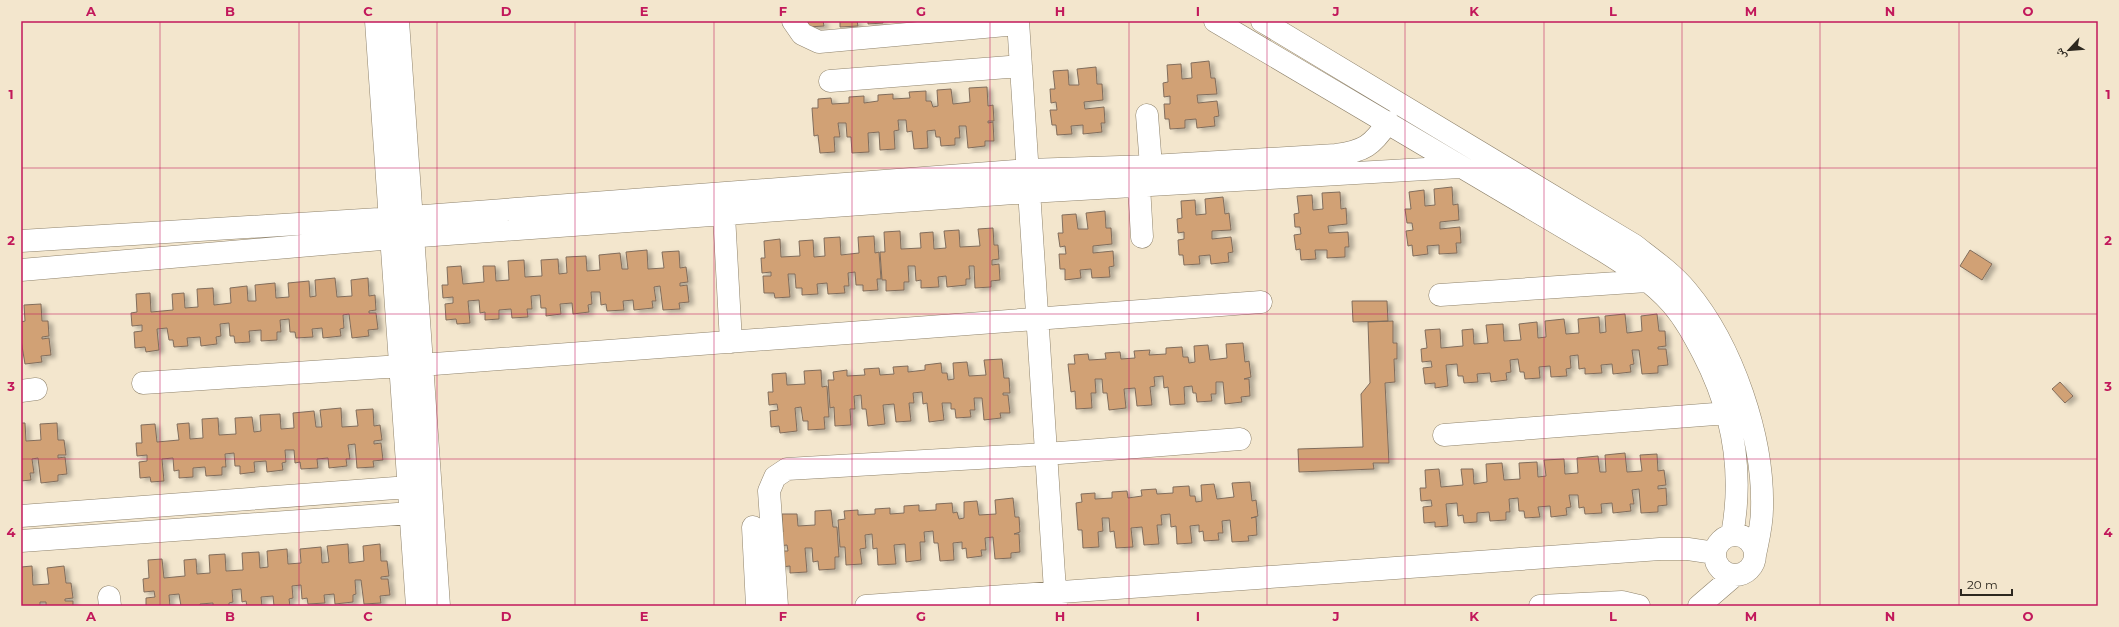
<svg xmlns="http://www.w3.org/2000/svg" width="2119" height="627" font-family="Montserrat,'Noto Naskh Arabic',sans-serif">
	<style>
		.building { fill: #d1a175; stroke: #816d5c; filter: url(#shadow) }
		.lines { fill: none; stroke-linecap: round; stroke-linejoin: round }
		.minor-casing { stroke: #8f836c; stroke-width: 23 }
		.minor { stroke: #fff; stroke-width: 22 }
		.grid { fill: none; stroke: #c2185b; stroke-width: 1; stroke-opacity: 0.55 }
		.neatline { fill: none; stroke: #c2185b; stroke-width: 1.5 }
		.grid-label { font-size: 13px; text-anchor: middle; font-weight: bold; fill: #c2185b }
	</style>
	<defs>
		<filter id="shadow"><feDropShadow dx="4.5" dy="2.5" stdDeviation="2" flood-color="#0004"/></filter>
	</defs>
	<rect width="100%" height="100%" fill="#f3e6cd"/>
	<path class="building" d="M808,21H823L824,26L808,27Z
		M840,21H857L858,26L840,27Z
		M868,21H883V23L868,24Z
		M1209,61L1211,78H1215L1217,94L1197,95L1198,103L1217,101L1219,116L1214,117L1215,126L1197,128L1196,119L1185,120V128L1170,129L1169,119H1165L1164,104H1170V96L1164,97L1163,83L1168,82L1167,65L1181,64L1182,79L1192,78L1191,63Z
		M1096,67L1097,84H1102L1103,100L1084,102L1085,109L1104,107L1105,123H1101L1102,132L1083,134V125L1071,126L1072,134L1057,135L1056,125H1052L1050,110H1057L1056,102L1051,103L1050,89H1055L1053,71L1068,70L1069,85H1079L1077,69Z
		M987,87L988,106L993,105L994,121H988V123L993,122L994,141H985V146L968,148L966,126H959L960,138H955V145L941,146L940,137H936L935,130L927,131L928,148L914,149L912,131L907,132L906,120H898L899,130L894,131L895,149L880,150L879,132L868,133L869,152L852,153L851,137H847L846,123H838L840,137H834L835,152L820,153L818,135L814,136L812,108H818V99L831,98L832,104L849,103V97L864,96V103L878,101V95L893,94V99L910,98L909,92L926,91V101H931L933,107L938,106L937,90L951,89L953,104L970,102L969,88Z
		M1452,187L1453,205L1458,204L1459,220L1440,222V229L1460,227L1461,243H1456L1457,253L1439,254V245L1427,246L1428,254L1413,256L1412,245L1408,246L1406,231L1413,230L1412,223H1407L1405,209H1411L1409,192L1424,190L1425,206L1435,205L1434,189Z
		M1340,192L1341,209L1346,208L1347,224L1328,226L1329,233L1348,232L1349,247H1345V257L1327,258V250H1315L1316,259L1301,260L1300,249L1296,250L1294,235L1301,234L1300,227H1295L1294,214L1299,213L1297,196L1312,195L1313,210L1323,209L1322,193Z
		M1223,197L1225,214L1229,213L1231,230L1212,231V239L1231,237L1233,252L1228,253L1229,262L1211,264L1210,255L1199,256L1200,264L1184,265L1183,255H1179L1178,240L1184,239V232L1178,233L1177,219L1182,218L1181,201L1195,200L1196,215L1206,214L1205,199Z
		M1105,211L1106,228H1111L1112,244L1093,246V253L1113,251L1114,266L1109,267L1110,277L1092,278L1091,269L1080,270L1081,278L1065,280V269H1060L1059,254H1066L1065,246L1060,247L1058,233H1063L1062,215L1076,214L1078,229H1088L1086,213Z
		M993,228L994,245H998L999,259L992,260V265L999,264L1000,280L991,281V287L975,288L974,266H969L970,279H966V285L947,287L946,276L938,277L939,287L921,288V280L916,281L915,266H908L909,282H904V290L886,291V280H882L880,252H885L884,232L900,231L901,249L921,248L920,233L933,232L934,249L946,248L944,231L959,230L960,247L980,246L978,229Z
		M874,236L875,253L879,252L881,279H877L878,290L863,291V285H856L855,272L848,273L849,286H844L845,293L828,294L827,283L817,284L818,294L802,295V288H796L795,274H788L790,297L775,298L774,293H764L763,276H771V272L762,273L761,258H765L764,241L780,239L781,257L800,256L799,241L813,240L814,257L825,256L824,238L840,237L841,255L859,253L858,237Z
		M647,250L648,269L664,268L662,252L679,251L680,268L686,267L688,282L680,283V286L687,285L689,302L679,303L680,309L663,310L660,286L654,287L656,301H652L653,308L634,310L633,300L623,301L624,310L607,311L606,304L601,305L600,292H591L592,304L588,305L589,312L573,314L572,303L560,304L561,314L546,316V308H541L540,295L531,296L532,309H527L528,317L512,318L511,309L499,310V319L485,320V312L480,313L479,300L468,301L470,323L457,324L456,319L446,320L445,304L453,303V297L443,298L442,285H448L447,267L461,266L463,284L484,282L483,266H495L496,281L509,280L508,261L524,260L525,277L542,276L541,260L558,259L559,274L567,273L566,257L586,256L587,271L600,270L599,255L620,253L622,269H628L626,252Z
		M1970,250L1992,264L1982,280L1960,266Z
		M335,278L337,297L352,296L351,280L368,278L369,296L375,295L376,310L369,311V313H376L378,329L368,330L369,336L352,338L349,314L343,315L344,328L340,329L341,336L323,338L322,328L312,329L313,337L296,338L295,332H290L289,319L280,320L281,332H277V340L261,341V330L249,331L250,342L235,343L234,336H230L229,323L220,324L221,336L216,337L217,344L201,346L200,337L187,338L188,346L174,347L173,340H169L167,328L157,329L159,350L146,352L145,347L135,348L134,332L142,331V325L132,326L131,313L137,312L136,294L150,293L151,312L173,310L172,294L184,293L185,308L198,307L197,289L213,288L214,305L231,303L230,288L247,286L248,301H256L255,285L275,283L276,298L289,297L288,283L309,281L310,297L316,296L315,280Z
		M1352,301H1387L1388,321L1353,322Z
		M41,304L42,321H48L49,336L42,337V339L49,338L51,355L41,356L42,362L25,364L21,340V322L25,321L24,305Z
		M1625,314L1627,333L1642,331L1641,316L1657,314L1659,331H1665L1666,346L1658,347V349H1666L1668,365L1658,366V373L1642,374L1639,350H1632L1634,364L1630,365L1631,372L1613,374L1612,364L1601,365L1602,373L1585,374V368L1579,369L1578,355L1570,356L1571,368L1566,369L1567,376L1551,377L1550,366L1539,367L1540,378L1525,379L1524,372H1520L1518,359L1510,360L1511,372L1506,373L1507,380L1491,382L1490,373L1477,374L1478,382L1464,383L1463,376H1458L1457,364L1446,365L1448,386L1435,388V383L1425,384L1423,368L1432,367L1431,361L1422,362L1421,349L1427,348L1425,330L1440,329L1441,348L1463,346L1462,330L1473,329L1474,344L1488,343L1486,325L1503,324L1504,341L1521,340L1519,324L1537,322L1538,338L1546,337L1545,321L1564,319L1566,334L1579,333L1578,319L1599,317L1600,333L1606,332L1605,316Z
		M1393,321V343H1397V359H1394L1395,382L1385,383L1389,463H1373L1374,469L1299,472L1298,449L1363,447L1361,394L1370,383L1368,322Z
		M1243,343L1245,362L1249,361L1251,377L1244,379H1249L1250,396L1241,397L1242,402L1225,404L1223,382H1216V394H1211L1212,401L1197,402L1196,393H1193L1192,386L1184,387L1185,404L1170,405L1168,387L1164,388L1163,376L1154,377L1155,386L1150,387L1152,405L1137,406L1135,388L1124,389L1126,408L1109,410L1107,393H1103L1102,379H1095L1096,393H1091L1092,408L1076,409L1075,391L1071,392L1068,364H1075L1074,355L1088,354L1089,360L1106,359L1105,353L1120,352L1121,359L1135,358L1134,351L1150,350L1149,355L1166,354V348L1182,347L1183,357H1188L1189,363L1195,362L1194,346L1208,345L1210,360L1227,358L1226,344Z
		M1002,359L1004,378H1009L1010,393H1003V395H1008L1010,413H1000L1001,418L984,420L982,398H974L975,410H970L971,417L956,418L955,409H951V403H942L944,420L929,422L927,403L923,404L922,392L913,393L914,403H909L911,421L896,422L894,404L883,405L885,424L868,426L866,409H862L861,395L854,396L855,409H850L851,425L835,426L834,407L830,408L828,380H834L833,372L847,370V376L865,375L864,369L879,368L880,375L894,374L893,367L908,366V372L925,370V365L941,363L942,373H947L948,380L954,379L953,363L967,362L969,376L986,375L984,360Z
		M821,370L822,387L827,386L829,417H824L825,429L808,430V421H803L801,407L795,408L797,431L780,433L779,426L771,427L770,411L778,410L777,404L769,405L768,392H773L772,374L786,373L787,385L805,384L804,371Z
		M2060,382L2073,396L2065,403L2052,389Z
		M341,408L342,427L358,426L356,410L373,409L374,426L380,425L382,440L374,441V444L381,443L383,460L373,461L374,467L357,468L355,444L348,445L350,459H346L347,466L329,468L328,458L317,459L318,468L301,469L300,462L295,463L294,450H285L286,462L282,463L283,470L267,472L266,461L254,462L255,472L240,474V466H235L234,453L225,454L226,467H222V475L206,476L205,467L193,468V477L179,478V470L174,471L173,458L162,459L164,481L151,482L150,477L140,478L139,462L147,461V455L137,456L136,443H142L141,425L155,424L157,442L179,440L177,424L189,423L190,439L203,438L202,419L218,418L219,435L236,434L235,418L252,417L254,432L261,431L260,415L280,414L281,429L294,428L293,413L314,411L316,427H322L320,410Z
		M21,423H25L26,441L41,440L40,424L57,423L58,440H64L66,455H58V458L65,457L67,474L58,475V481L41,483L38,458L32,459L34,473H30L31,480L21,481Z
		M1625,453L1627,472L1642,471L1640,455L1657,454L1658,471L1664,470L1666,485L1658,486V489L1666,488L1667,505L1658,506V512L1641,513L1639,489L1632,490L1634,504H1630L1631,511L1613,513L1612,503L1601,504L1602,513L1585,514L1584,507L1579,508L1578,495H1569L1571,507L1566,508L1567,515L1551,517L1550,506L1538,507L1540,517L1525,518L1524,511H1519L1518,498L1509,499L1510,512H1506V520L1490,521L1489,512L1477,513V522L1464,523L1463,515L1458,516L1457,503L1446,504L1448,526L1435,527V522L1424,523L1423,507L1432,506L1431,500L1421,501L1420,488H1426L1425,470L1439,469L1441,487L1463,485L1461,469H1473L1474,484L1487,482L1486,464L1502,463L1504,480L1520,479L1519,463L1537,462L1538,477L1546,476L1544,460L1564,459L1565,474L1578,473L1577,458L1598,456L1600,472H1606L1605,455Z
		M1250,482L1252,501L1256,500L1258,516L1251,518L1256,517L1257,535L1248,536L1249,541L1232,542L1230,520L1222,521L1223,533H1218L1219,540L1204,541L1203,531L1199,532V525L1190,526L1192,543L1177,544L1176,526L1171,527L1170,514L1161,515L1162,525H1157L1159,544L1144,545L1142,527L1131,528L1133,547L1116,548L1114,531L1110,532L1109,518H1102L1103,531L1098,532L1099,547L1083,548L1082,530H1078L1076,503L1082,502L1081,494L1095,493V499L1112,498V492L1127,491L1128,498L1142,496L1141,490L1156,489L1157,494L1173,493V487L1189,486L1190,496H1195L1196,502L1202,501L1201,485L1214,484L1217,499L1234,497L1232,483Z
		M1013,498L1015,517H1019L1020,532L1014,534H1019L1020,552L1011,553V558L995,559L993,537L985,538L986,550H981L982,556L967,558L966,548L962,549V542L953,543L954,560L940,561L938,543H934L933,531L924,532L925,542H920L921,560L906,562L905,544L894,545L896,564L878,565L877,548L873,549L872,534L865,535L866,548L860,549L862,564L846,565L845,547H840L838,520L845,519L844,511L858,510V515L875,514V509L890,508V514L904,513V506L919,505V511L936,510V504L952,503L953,513L957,512L959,519L964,518V502L977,501L979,515L996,514L995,500Z
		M831,510L833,527H837L839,557H835V569L819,570L818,561L813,562L812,548H805L807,572L790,573V566L781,567L780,551H788L787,545L779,546L778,533L783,532L782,514H797L798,526L815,525V511Z
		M348,544L349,563L364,561L363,546L380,544L381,561H387L389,576L381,577V579H388L390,595L380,596L381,603L364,604L361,580H355L356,594L353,595V602L335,604L334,594L324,595L325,603L308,604L307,598L302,599L301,585L292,586L293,598L289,599L290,606H274L273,596L261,597L262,606H247L246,601L242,602L241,589L232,590L233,602L229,603V606H213V603L200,604V606H181L179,594L169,595L170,606H146V598L155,597L154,591L144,592L143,579L149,578L148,560L162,559L164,578L185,576L184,560L196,559L197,574L210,573L209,555L225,554L226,571L243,570L242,553L259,552L260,568L268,567L267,551L287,549L288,564L301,563L300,549L321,547L322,563L329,562L327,546Z
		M32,566L33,585L49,584L47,568L64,566L66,583H71L73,598L65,599V601H73V606H46V602H40V606H21V567Z"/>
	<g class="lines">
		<g class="minor-casing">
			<path id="minor" d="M376,21L417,606
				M398,21L439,606
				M793,21L802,34L819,42L1018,24
				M1018,21L1056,606
				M1215,21L1602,250C1626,265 1653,282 1672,304C1685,319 1694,336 1703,353C1733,411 1744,471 1732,535
				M1262,21L1634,245C1652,259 1672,273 1687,291C1733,346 1764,438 1762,509C1762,525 1758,540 1755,555
				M830,81L1021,66
				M1147,115L1151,166
				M1139,186L1142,237
				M724,215L731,342
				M21,241L411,217L1028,170L1151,166L1336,155C1364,151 1372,146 1388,122
				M21,270L393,238L1029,192L1460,167
				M1440,295L1647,281
				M421,365L1261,302
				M143,383L401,366
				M21,391L36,389
				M1444,435L1728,413
				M21,516L409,487
				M753,527L757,606
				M1715 555a20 20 0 1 1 40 0a20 20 0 1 1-40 0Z
				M21,541L411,513
				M109,597L110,606
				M777,606L769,491L775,477L787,469L1046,454L1240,439
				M866,606L1660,549H1688L1715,553
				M1540,606L1622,602L1639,606
				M1699,606L1735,575"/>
		</g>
		<use href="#minor" class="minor"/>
	</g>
	<path class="grid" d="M160,21V606M299,21V606M437,21V606M575,21V606M714,21V606M852,21V606M990,21V606M1129,21V606M1267,21V606M1405,21V606M1544,21V606M1682,21V606M1820,21V606M1959,21V606M21,168H2098M21,314H2098M21,459H2098"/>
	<rect width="2119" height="627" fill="none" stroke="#f3e6cd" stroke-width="44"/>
	<g transform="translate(2069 50) rotate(244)" stroke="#f3e6cd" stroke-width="3" paint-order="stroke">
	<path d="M0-3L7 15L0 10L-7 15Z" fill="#2d281f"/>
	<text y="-6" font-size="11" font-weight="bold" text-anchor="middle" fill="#2d281f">ش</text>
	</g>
	<path d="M1961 589v6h51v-6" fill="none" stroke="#2d281f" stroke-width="2"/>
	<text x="1967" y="589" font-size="12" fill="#2d281f" stroke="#f3e6cd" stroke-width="3" paint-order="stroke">20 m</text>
	<rect x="22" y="22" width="2075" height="583" class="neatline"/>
	<g class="grid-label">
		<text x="91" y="16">A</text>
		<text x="230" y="16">B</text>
		<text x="368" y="16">C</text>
		<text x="506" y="16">D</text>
		<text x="644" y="16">E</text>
		<text x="783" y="16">F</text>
		<text x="921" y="16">G</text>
		<text x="1060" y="16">H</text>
		<text x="1198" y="16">I</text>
		<text x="1336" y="16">J</text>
		<text x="1474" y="16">K</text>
		<text x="1613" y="16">L</text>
		<text x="1751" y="16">M</text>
		<text x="1890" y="16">N</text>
		<text x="2028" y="16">O</text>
		<text x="11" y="99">1</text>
		<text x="2108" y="99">1</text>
		<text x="11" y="245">2</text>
		<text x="2108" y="245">2</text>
		<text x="11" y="391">3</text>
		<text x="2108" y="391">3</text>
		<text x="11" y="537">4</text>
		<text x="2108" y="537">4</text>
		<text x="91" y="621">A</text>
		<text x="230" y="621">B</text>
		<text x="368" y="621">C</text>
		<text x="506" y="621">D</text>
		<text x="644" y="621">E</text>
		<text x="783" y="621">F</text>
		<text x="921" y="621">G</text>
		<text x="1060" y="621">H</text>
		<text x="1198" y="621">I</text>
		<text x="1336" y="621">J</text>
		<text x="1474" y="621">K</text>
		<text x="1613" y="621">L</text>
		<text x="1751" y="621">M</text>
		<text x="1890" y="621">N</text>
		<text x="2028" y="621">O</text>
	</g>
</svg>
